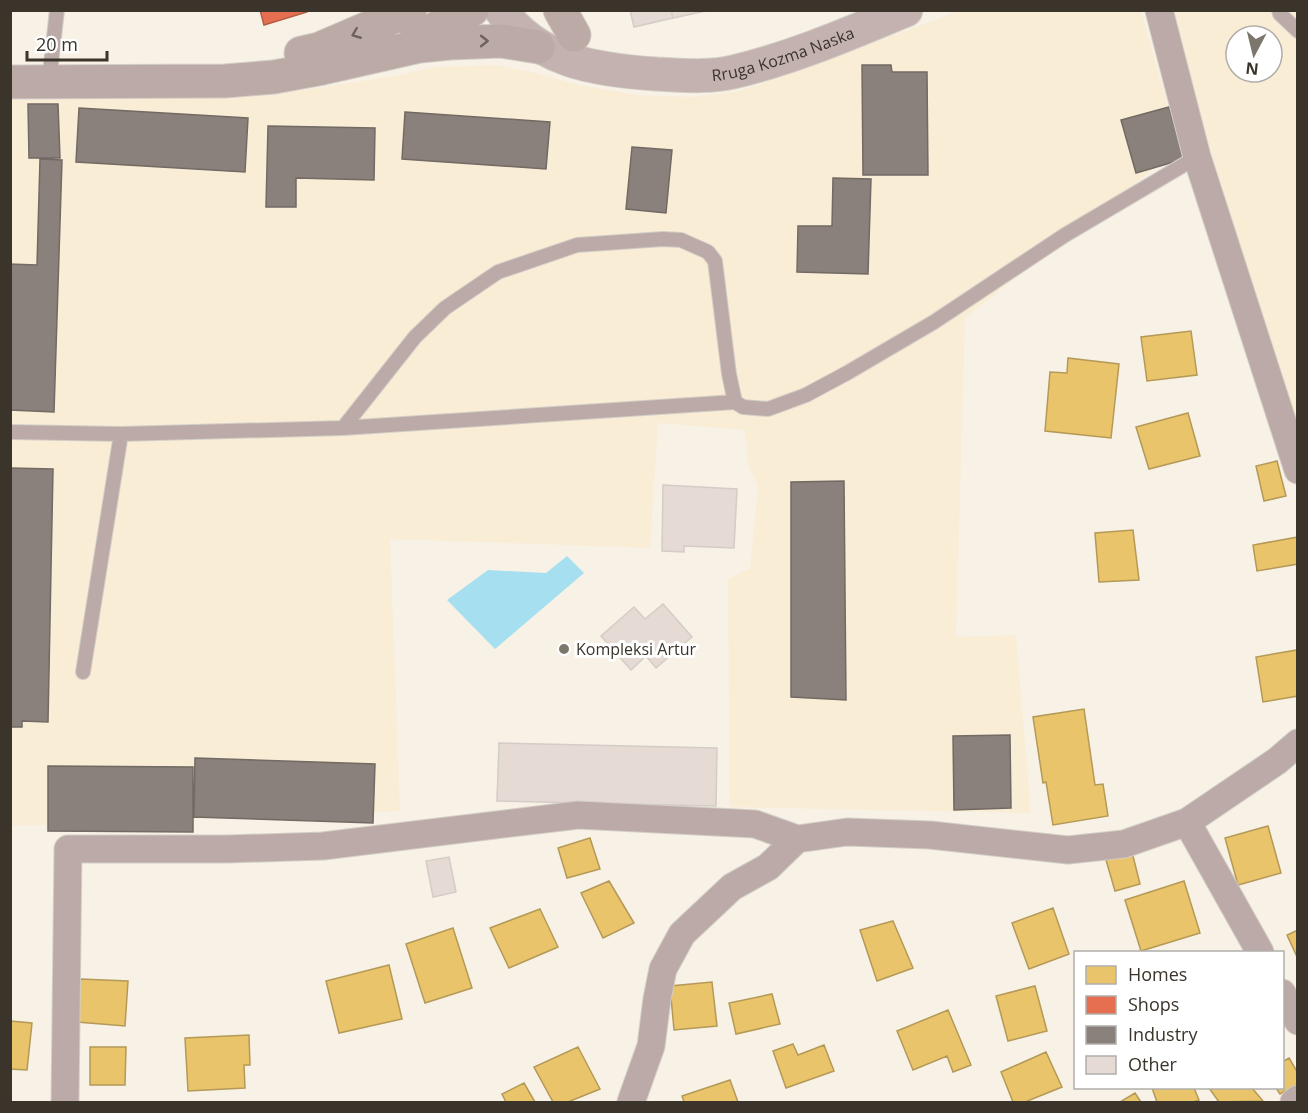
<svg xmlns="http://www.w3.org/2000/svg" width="1308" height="1113" font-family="'Open Sans',sans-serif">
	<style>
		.built { fill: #f9edd6; fill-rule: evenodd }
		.water { fill: #a6e0f0 }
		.homes { fill: #e9c46a; stroke: #b49957; stroke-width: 1.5 }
		.shops { fill: #e76f51; stroke: #b35d45; stroke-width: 1.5 }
		.industry { fill: #8a817c; stroke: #726a63; stroke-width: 1.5 }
		.building { fill: #e6dad4; stroke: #d4ccc6; stroke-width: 1.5 }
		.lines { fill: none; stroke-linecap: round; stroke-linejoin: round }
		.service-casing { stroke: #d3cec6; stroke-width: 16 }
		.minor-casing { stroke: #d3cec6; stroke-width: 29 }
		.secondary-casing { stroke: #d3cec6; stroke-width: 35 }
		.primary-casing { stroke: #d3cec6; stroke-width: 35 }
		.service { stroke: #bcaaa9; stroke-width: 14 }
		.minor { stroke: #bcaaa9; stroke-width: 27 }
		.secondary { stroke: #c3b2af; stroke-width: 33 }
		.primary { stroke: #bcaaa7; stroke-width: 33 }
		.oneway { stroke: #6e635c }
		.poi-dot { fill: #7c766c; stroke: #fff; stroke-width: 2 }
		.labels { text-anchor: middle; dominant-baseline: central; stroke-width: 6; stroke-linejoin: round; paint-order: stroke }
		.street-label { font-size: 16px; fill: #3a342a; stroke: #fff }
		.poi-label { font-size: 16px; fill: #3a342a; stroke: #fff; text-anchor: start }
	</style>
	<rect width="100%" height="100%" fill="#f7f1e6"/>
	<path class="built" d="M959,11H1141L1180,148L965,318L956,637L1016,635L1031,813L730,807L728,579L750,568L758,486L748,465L745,430L658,423L650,548L390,539L400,811L11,826L10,100L272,95L400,75L435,67L496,65L535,73L579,85L635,95L691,97L735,92L773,80Z
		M1170,11H1297V444L1285,403ZM1236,36H1272V72H1236Z"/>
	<path class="water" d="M567,556L584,573L495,649L447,600L488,570L546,573Z"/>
	<path class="homes" d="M1191,331L1197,375L1147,381L1141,337Z
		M1068,358L1119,364L1111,438L1045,431L1050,372L1067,373Z
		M1188,413L1200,456L1149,469L1136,427Z
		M1277,461L1286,496L1264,501L1256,466Z
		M1133,530L1139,580L1099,582L1095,533Z
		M1298,537V564L1257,571L1253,545Z
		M1297,650L1298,696L1263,702L1256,657Z
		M1084,709L1095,785L1103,784L1108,816L1053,825L1046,782L1043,783L1033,717Z
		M1268,826L1281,873L1238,885L1225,838Z
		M590,838L600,869L567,878L558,848Z
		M1132,852L1140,884L1115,891L1106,860Z
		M609,881L634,923L603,938L581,893Z
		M1184,881L1200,933L1141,951L1125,900Z
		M1053,908L1069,954L1029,969L1012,923Z
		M540,909L558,947L509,968L490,928Z
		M893,921L913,968L877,981L860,930Z
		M453,928L472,988L425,1003L406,944Z
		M1298,930V959L1287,935Z
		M389,965L402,1019L339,1033L326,981Z
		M80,979L128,981L125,1026L77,1022Z
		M712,982L717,1026L674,1030L670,986Z
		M1035,986L1047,1031L1008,1041L996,996Z
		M772,994L780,1024L736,1034L729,1003Z
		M948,1010L971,1065L953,1072L947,1056L913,1070L897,1031Z
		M10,1021L32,1023L27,1070L10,1069Z
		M249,1035L250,1065H244L245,1088L188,1091L185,1038Z
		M793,1044L798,1055L824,1045L834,1071L786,1088L773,1051Z
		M90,1047H126L125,1085H90Z
		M578,1047L600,1089L568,1102H553L534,1067Z
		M1046,1052L1062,1087L1025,1102H1013L1001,1072Z
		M1289,1058L1298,1073V1084L1280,1094L1276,1088H1282V1062Z
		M730,1080L738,1102H684L682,1096Z
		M524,1083L535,1102H506L502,1094Z
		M1152,1088H1194L1199,1100L1193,1102H1157Z
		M1209,1088H1252L1263,1101L1219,1102Z
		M1135,1093L1141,1102H1120Z"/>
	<path class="shops" d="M260,10H307V12L264,25Z"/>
	<path class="industry" d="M862,65H891L892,72H927L928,175H863Z
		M28,104H58L60,158H29Z
		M1169,107L1184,159L1136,173L1121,120Z
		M79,108L248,118L245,172L76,162Z
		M405,112L550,122L546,169L402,159Z
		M268,126L375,128L374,180L296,178V207H266Z
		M632,147L672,150L666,213L626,209Z
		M40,159L62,160L54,412L10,410V264L37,265Z
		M833,178L871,179L868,274L797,272L798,226H832Z
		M10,468L53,469L48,722L22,721V727H10Z
		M844,481L846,700L791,697V482Z
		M1010,735L1011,808L954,810L953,736Z
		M195,758L375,764L373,823L194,817Z
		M48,766L193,767V832L48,831Z"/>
	<path class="building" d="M630,10H671L673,18L634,27Z
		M671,10H706V11L673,18Z
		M663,485L737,489L734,548L684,546V552L662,551Z
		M663,604L692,637L656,668L646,656L631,670L601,636L634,607L645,619Z
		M499,743L717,748L716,806L497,801Z
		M449,857L456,892L433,897L426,861Z"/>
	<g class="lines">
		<g class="service-casing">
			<path id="service" d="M1279,10L1280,14L1298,31
				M49,82L57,10
				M343,428L415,337L445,308L498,272L577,245L663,239L681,240L708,252L715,261L729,374L735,402L743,407L768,409L806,395L847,373L934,322L1065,235L1197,157
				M10,432L121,434L343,428L735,402
				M83,672L121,434"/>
		</g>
		<g class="minor-casing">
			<path id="minor" d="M1159,10L1197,157L1298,470
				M1187,822L1260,952
				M1282,993L1298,1021
				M65,1102L68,849H228L323,846L578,815L755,824L797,839
				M631,1102L651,1046L657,999L663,969L682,934L732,887L768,867L797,839L847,832L930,835L1068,850L1124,844L1187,822L1277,761L1298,743
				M1294,1102L1298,1099"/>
		</g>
		<g class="secondary-casing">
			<g id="secondary">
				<path id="s1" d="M501,10C538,62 596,70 656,74C682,75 707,78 733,72C793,58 850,33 906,10"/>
			</g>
		</g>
		<g class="primary-casing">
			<path id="primary" d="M560,10L574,35
				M416,38L472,10
				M301,53L319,49L410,10
				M10,82L225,81L274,77L323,68L420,46L450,43L501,41L538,47"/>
		</g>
		<use href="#service" class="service"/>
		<use href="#minor" class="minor"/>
		<use href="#secondary" class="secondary"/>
		<use href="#primary" class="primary"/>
	</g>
	<defs><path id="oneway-chevron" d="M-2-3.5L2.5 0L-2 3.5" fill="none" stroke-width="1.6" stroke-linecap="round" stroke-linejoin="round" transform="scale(1.5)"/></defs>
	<g class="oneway">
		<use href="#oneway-chevron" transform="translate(356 34) rotate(158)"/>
		<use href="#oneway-chevron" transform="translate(484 41)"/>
	</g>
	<circle class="poi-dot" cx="564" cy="649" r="6"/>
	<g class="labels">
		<g class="street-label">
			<text stroke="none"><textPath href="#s1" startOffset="304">Rruga Kozma Naska</textPath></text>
		</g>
		<g class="poi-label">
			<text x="576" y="649">Kompleksi Artur</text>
		</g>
	</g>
	<rect width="1308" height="1113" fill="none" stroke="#3a342a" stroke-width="24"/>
	<rect x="1074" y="951" width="210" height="138" fill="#ffffff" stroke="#b0aeaa" stroke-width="1.5"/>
	<rect x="1086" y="966" width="30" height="18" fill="#e9c46a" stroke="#b0aeaa" stroke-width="1.5"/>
	<text x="1128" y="981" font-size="18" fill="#3a342a">Homes</text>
	<rect x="1086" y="996" width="30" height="18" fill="#e76f51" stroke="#b0aeaa" stroke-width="1.5"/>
	<text x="1128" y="1011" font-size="18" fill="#3a342a">Shops</text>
	<rect x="1086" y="1026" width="30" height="18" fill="#8a817c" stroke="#b0aeaa" stroke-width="1.5"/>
	<text x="1128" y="1041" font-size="18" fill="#3a342a">Industry</text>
	<rect x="1086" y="1056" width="30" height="18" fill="#e6dad4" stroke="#b0aeaa" stroke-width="1.5"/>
	<text x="1128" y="1071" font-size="18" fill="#3a342a">Other</text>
	<g transform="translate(1254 54) rotate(187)"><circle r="28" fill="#ffffff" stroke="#b0aeaa" stroke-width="1.5"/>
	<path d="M0-4.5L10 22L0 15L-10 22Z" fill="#7c766c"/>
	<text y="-9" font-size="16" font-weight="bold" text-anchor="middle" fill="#3a342a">N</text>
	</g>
	<path d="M27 51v9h80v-9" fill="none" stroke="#3a342a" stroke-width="3"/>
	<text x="36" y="51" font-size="18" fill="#3a342a" stroke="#ffffff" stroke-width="4.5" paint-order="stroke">20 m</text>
</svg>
